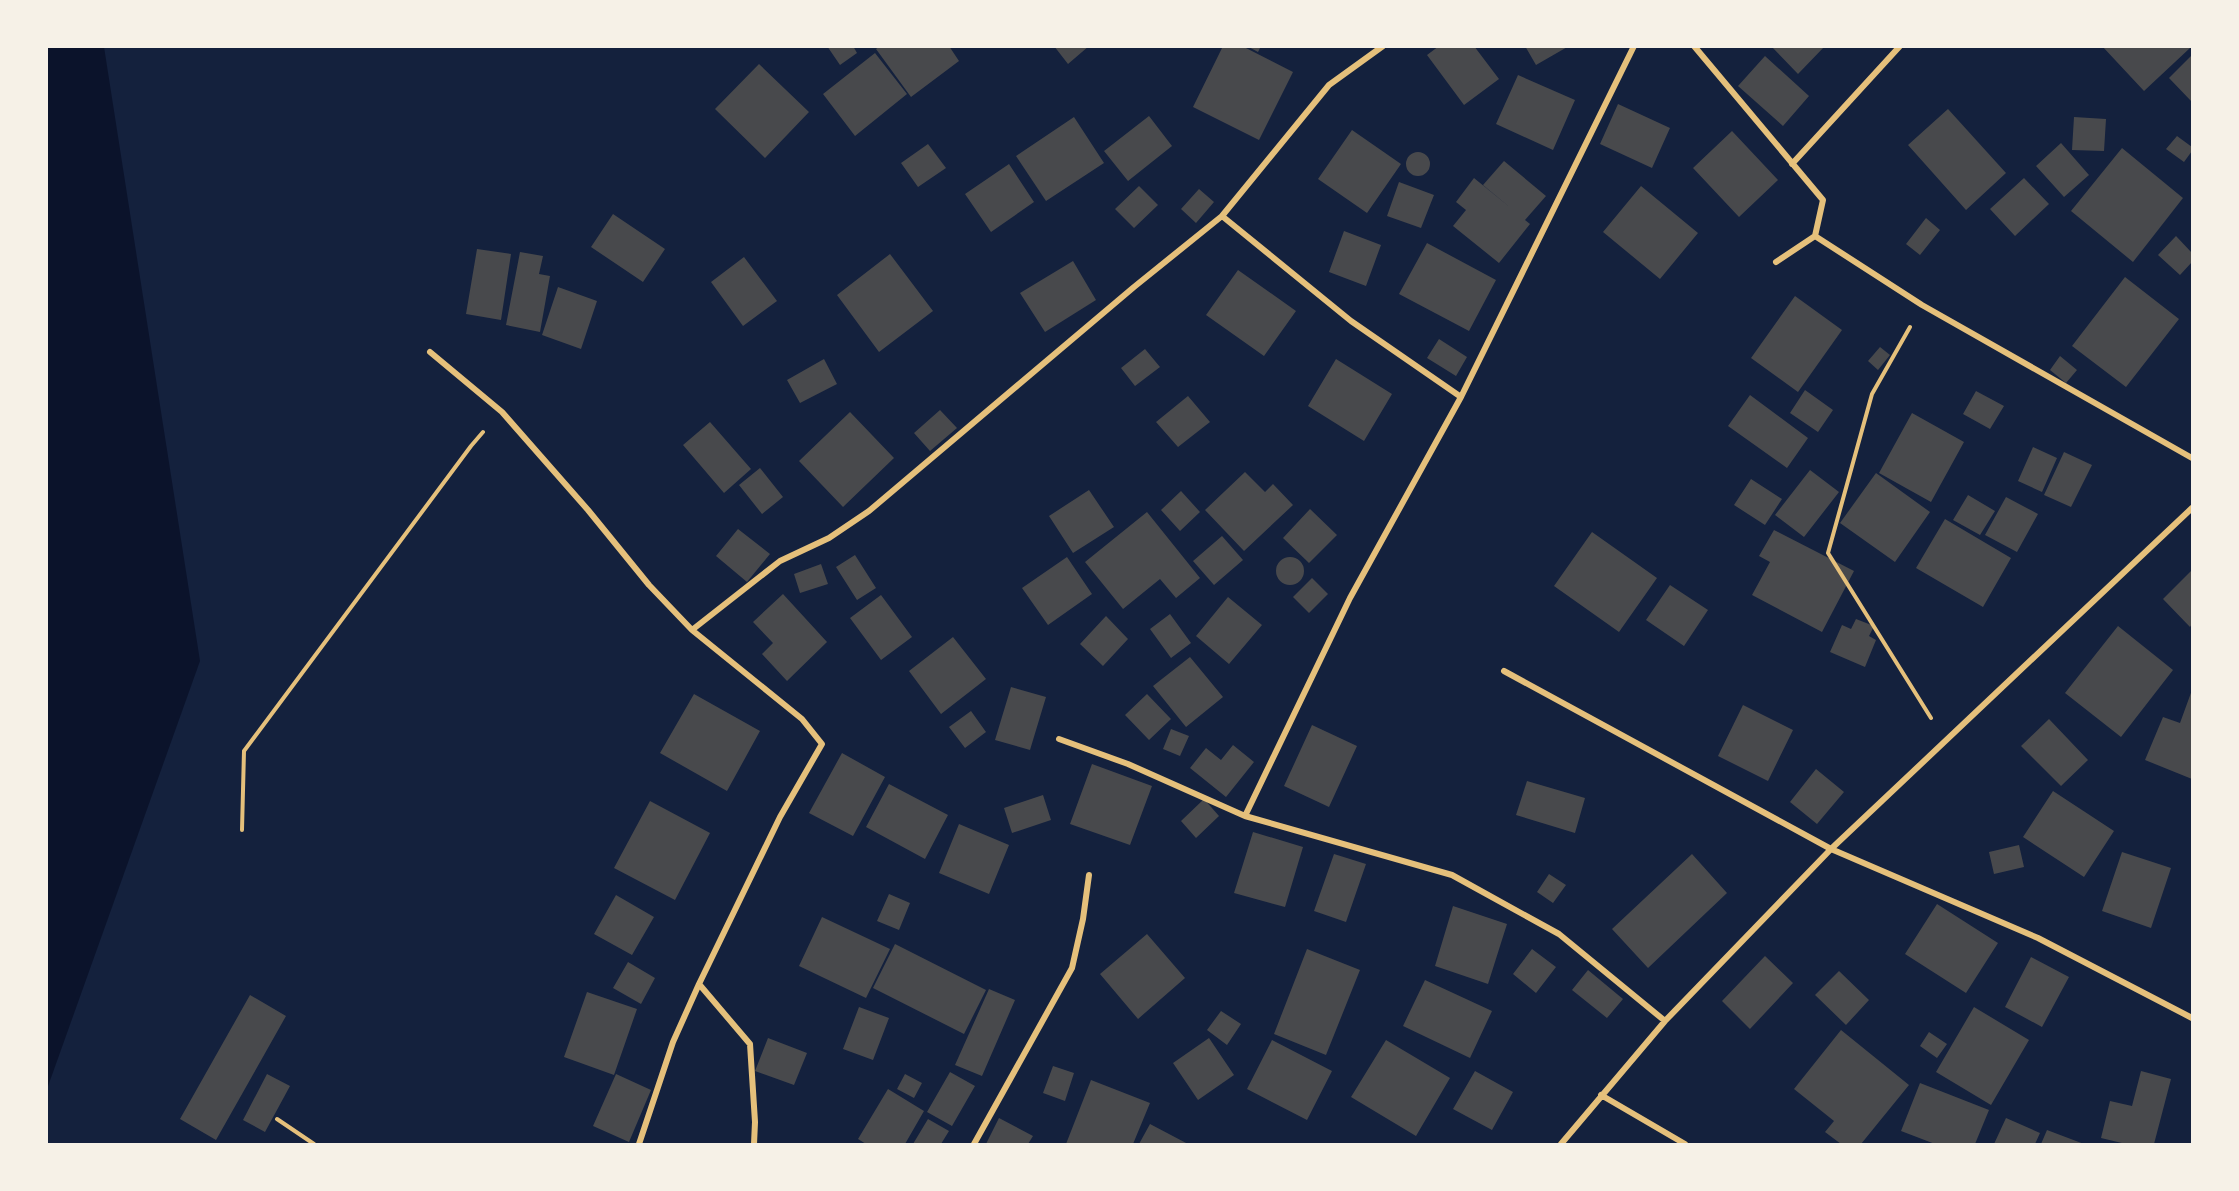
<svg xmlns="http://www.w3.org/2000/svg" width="2239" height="1191" font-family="'Sofia Sans Condensed',sans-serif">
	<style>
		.water { fill: #0b132b }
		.building { fill: #48494c }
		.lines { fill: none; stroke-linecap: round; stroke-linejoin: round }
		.path { stroke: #e5c07b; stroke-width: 4 }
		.minor { stroke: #e5c07b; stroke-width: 6 }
	</style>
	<rect width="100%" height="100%" fill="#14213d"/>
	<path class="water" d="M47,46L104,47L200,661L47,1089Z"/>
	<path class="building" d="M827,46H853L857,53L840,65Z
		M880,46H949L959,61L911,97L876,49Z
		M1054,46H1089L1068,64Z
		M1223,46H1242L1293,72L1259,140L1193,107Z
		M1247,46H1261L1258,52Z
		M1439,46H1474L1499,79L1464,105L1427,55Z
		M1525,46H1569L1536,65Z
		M1771,46H1825L1798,74Z
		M2102,46H2188L2190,48L2144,91Z
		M875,53L907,94L855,136L823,94Z
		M1765,56L1809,96L1783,126L1738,86Z
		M2191,56L2192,58V102L2169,78Z
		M759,64L809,112L765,158L715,109Z
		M1518,75L1575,100L1553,150L1496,124Z
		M1618,104L1670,128L1652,168L1600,144Z
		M1948,109L2006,173L1966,210L1908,145Z
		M1149,116L1172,146L1128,181L1104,151Z
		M1074,117L1104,163L1046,201L1016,156Z
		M2074,117L2106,119L2104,151L2072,150Z
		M1352,130L1401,164L1367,213L1318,179Z
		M1732,131L1778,180L1739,217L1693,168Z
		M2177,136L2192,147V151L2184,162L2166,149Z
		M2061,143L2089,175L2064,197L2036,166Z
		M928,144L946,168L918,187L901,163Z
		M2122,148L2183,198L2133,262L2071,211Z
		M1406 164a12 12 0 1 1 24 0a12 12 0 1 1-24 0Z
		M1504,161L1546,196L1525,220L1530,224L1499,263L1453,226L1466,210L1456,202L1474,178L1512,209L1483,185Z
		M1009,164L1034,202L991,232L965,194Z
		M2024,178L2049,204L2015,236L1990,209Z
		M1399,182L1434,195L1421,228L1387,216Z
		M1139,186L1158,205L1134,228L1115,209Z
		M1641,186L1698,233L1660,279L1603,232Z
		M1199,189L1214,202L1196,223L1181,209Z
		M613,214L665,249L643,282L591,247Z
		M1926,218L1940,230L1920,255L1906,244Z
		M1344,231L1381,245L1366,286L1329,272Z
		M2176,236L2192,253V262L2180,275L2158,255Z
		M1427,243L1496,280L1469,331L1399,294Z
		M477,249L511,254L501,320L466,314Z
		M520,252L543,256L539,274L550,276L540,332L506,325Z
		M890,254L933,311L879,352L837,295Z
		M744,257L777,301L743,326L711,282Z
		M1073,261L1096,300L1045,332L1020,293Z
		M1238,270L1296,311L1264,356L1206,315Z
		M2125,277L2179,319L2126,387L2072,346Z
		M558,287L597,301L581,349L542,335Z
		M1795,296L1842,330L1798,392L1751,358Z
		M1439,339L1467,357L1456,376L1427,358Z
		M1880,347L1890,355L1878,370L1868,361Z
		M1145,349L1160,367L1135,386L1121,368Z
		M2060,356L2077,370L2066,383L2050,370Z
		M824,359L837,384L800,403L787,380Z
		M1336,359L1392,394L1364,441L1308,406Z
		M1805,390L1833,410L1818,432L1790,413Z
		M1976,391L2004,406L1990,429L1963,414Z
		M1750,395L1808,438L1787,468L1728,426Z
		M1188,396L1210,422L1178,447L1156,422Z
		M940,410L957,428L930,451L914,433Z
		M850,412L894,458L843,507L799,461Z
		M1912,413L1964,442L1931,502L1879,473Z
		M710,422L751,469L724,493L683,445Z
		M2033,447L2057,458L2042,492L2018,481Z
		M2064,452L2092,465L2071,507L2044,495Z
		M760,468L783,497L762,514L739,485Z
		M1810,470L1839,492L1804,537L1775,515Z
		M1245,472L1265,492L1273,484L1293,505L1244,551L1205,510Z
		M1876,473L1930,512L1895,562L1840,523Z
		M1751,479L1782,499L1765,525L1734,505Z
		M1089,490L1114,527L1073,553L1049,516Z
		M1181,491L1200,512L1180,531L1161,510Z
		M1968,495L1995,511L1980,535L1953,520Z
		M2006,497L2038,514L2017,552L1985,535Z
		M1310,509L1337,535L1309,563L1283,538Z
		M1147,512L1200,578L1176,598L1160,579L1123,609L1085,562Z
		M1945,519L2011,558L1983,607L1916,568Z
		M738,529L770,554L747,582L716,556Z
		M1774,530L1854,571L1822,632L1752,595L1770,562L1759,556Z
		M1592,532L1657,578L1619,632L1554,586Z
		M1222,536L1243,560L1214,585L1193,561Z
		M855,555L876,588L857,600L836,567Z
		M1067,557L1092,594L1048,625L1022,588Z
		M1276 571a14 14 0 1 1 28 0a14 14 0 1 1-28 0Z
		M821,564L828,584L800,593L794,574Z
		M2192,570V624L2190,627L2163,599Z
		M1312,578L1328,594L1309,613L1293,597Z
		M1670,585L1708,610L1684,646L1646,620Z
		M783,594L827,642L787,681L762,654L773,643L753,622Z
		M881,595L912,637L881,660L850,618Z
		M1228,597L1262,625L1229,664L1196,636Z
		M1170,614L1191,643L1171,658L1150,629Z
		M1106,616L1128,639L1103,666L1080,644Z
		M1856,619L1874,626L1869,636L1876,640L1865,667L1830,652L1842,625L1851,629Z
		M2118,626L2173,670L2121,737L2065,693Z
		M953,637L986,679L941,714L909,671Z
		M1190,657L1223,697L1186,727L1153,686Z
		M1011,687L1046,697L1030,750L995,740Z
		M2192,690V779L2145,760L2163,717L2180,723Z
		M694,694L760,731L727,791L660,753Z
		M1147,694L1171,719L1149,740L1125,715Z
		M1743,705L1793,730L1768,781L1718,756Z
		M971,711L986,732L965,748L949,727Z
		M2049,719L2088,760L2061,786L2021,746Z
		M1312,725L1357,746L1329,807L1284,786Z
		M1171,729L1189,736L1180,756L1163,749Z
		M1233,745L1254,762L1226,797L1190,768L1206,748L1221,760Z
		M842,753L885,777L853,836L809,813Z
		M1092,764L1152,786L1130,845L1070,824Z
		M1816,769L1844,792L1817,824L1790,802Z
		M1527,781L1585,798L1575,833L1516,815Z
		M889,784L948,815L925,859L866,827Z
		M2053,791L2114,831L2084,877L2023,837Z
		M1043,795L1051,820L1012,833L1004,808Z
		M1204,799L1219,816L1196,838L1181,821Z
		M650,801L710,833L675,900L614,868Z
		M959,824L1009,845L989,894L939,873Z
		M1253,832L1303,847L1285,907L1234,893Z
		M2019,845L2024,867L1994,874L1989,852Z
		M2122,852L2171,868L2151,928L2102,911Z
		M1334,854L1366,864L1346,922L1314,911Z
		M1692,854L1727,893L1648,968L1612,929Z
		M1549,874L1566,885L1553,903L1537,892Z
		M889,894L910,903L899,930L877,921Z
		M616,895L654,917L632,955L594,934Z
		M1937,904L1998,943L1966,993L1905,954Z
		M1453,906L1507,924L1488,984L1435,966Z
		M822,917L890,949L866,998L799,966Z
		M1147,934L1185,978L1138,1019L1100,974Z
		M895,944L986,990L964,1034L873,988Z
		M1307,949L1360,970L1326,1055L1274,1034Z
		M1532,949L1556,967L1536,993L1513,974Z
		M1765,956L1793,983L1750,1029L1722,1001Z
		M2031,957L2069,977L2042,1027L2005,1007Z
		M628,962L655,978L641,1004L613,988Z
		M1588,970L1623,999L1607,1018L1572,990Z
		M1839,971L1869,1000L1846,1025L1815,995Z
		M1425,980L1492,1011L1470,1058L1403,1026Z
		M989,989L1015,1000L982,1076L955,1065Z
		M587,992L637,1009L614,1075L564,1057Z
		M250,995L286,1016L216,1140L180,1119Z
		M859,1007L889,1018L873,1060L843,1049Z
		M1974,1007L2029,1040L1991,1105L1936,1072Z
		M1221,1011L1241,1024L1227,1045L1207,1030Z
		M1841,1030L1909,1085L1861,1144H1841L1825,1132L1834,1121L1794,1089Z
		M1929,1032L1947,1044L1937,1058L1920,1046Z
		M768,1038L807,1053L794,1085L755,1071Z
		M1209,1038L1234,1075L1198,1100L1173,1063Z
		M1272,1040L1332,1071L1307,1120L1247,1089Z
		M1386,1040L1450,1078L1416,1136L1351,1097Z
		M1053,1066L1074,1073L1065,1101L1043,1093Z
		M1475,1071L1513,1092L1492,1130L1453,1109Z
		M2141,1071L2171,1079L2154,1144H2126L2101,1138L2110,1101L2132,1106Z
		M950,1072L975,1086L952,1126L927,1112Z
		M267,1074L290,1086L265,1132L243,1120Z
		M616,1074L651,1090L629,1142L593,1126Z
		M905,1074L922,1083L914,1098L897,1089Z
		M1091,1080L1150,1103L1133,1144H1066Z
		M1920,1083L1989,1110L1975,1144H1935L1901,1131Z
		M888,1089L924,1111L905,1144H866L858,1139Z
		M999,1118L1033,1136L1028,1144H986Z
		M2006,1118L2040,1133L2035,1144H1994Z
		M928,1119L949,1131L941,1144H913Z
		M1150,1124L1188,1144H1139Z
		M2047,1130L2084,1144H2041Z"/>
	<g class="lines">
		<path class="path" d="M1910,327L1872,394L1828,553L1931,718
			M242,830L244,751L471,446L483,432
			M277,1119L314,1144"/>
		<path class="minor" d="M1694,46L1823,200L1815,236L1776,262
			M1792,164L1900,46
			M1222,216L1329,85L1383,46
			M1815,236L1922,305L2192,458
			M430,352L502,412L588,510L649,585L692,630L802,719L822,744L780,817L699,984L750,1044L755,1122L754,1144
			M692,630L780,561L829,538L869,511L1134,287L1222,216L1351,321L1461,397
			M1504,671L1831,849L2038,938L2192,1018
			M1059,739L1128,764L1245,816L1452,875L1559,934L1665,1021
			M1245,816L1350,598L1461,397L1634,46
			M1601,1095L1685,1144
			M639,1144L673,1042L699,984
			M974,1144L1072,968L1083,919L1089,875
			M1561,1144L1665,1021L1831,849L2192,508"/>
	</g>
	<rect width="2239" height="1191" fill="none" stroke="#f6f1e7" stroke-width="96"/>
</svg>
